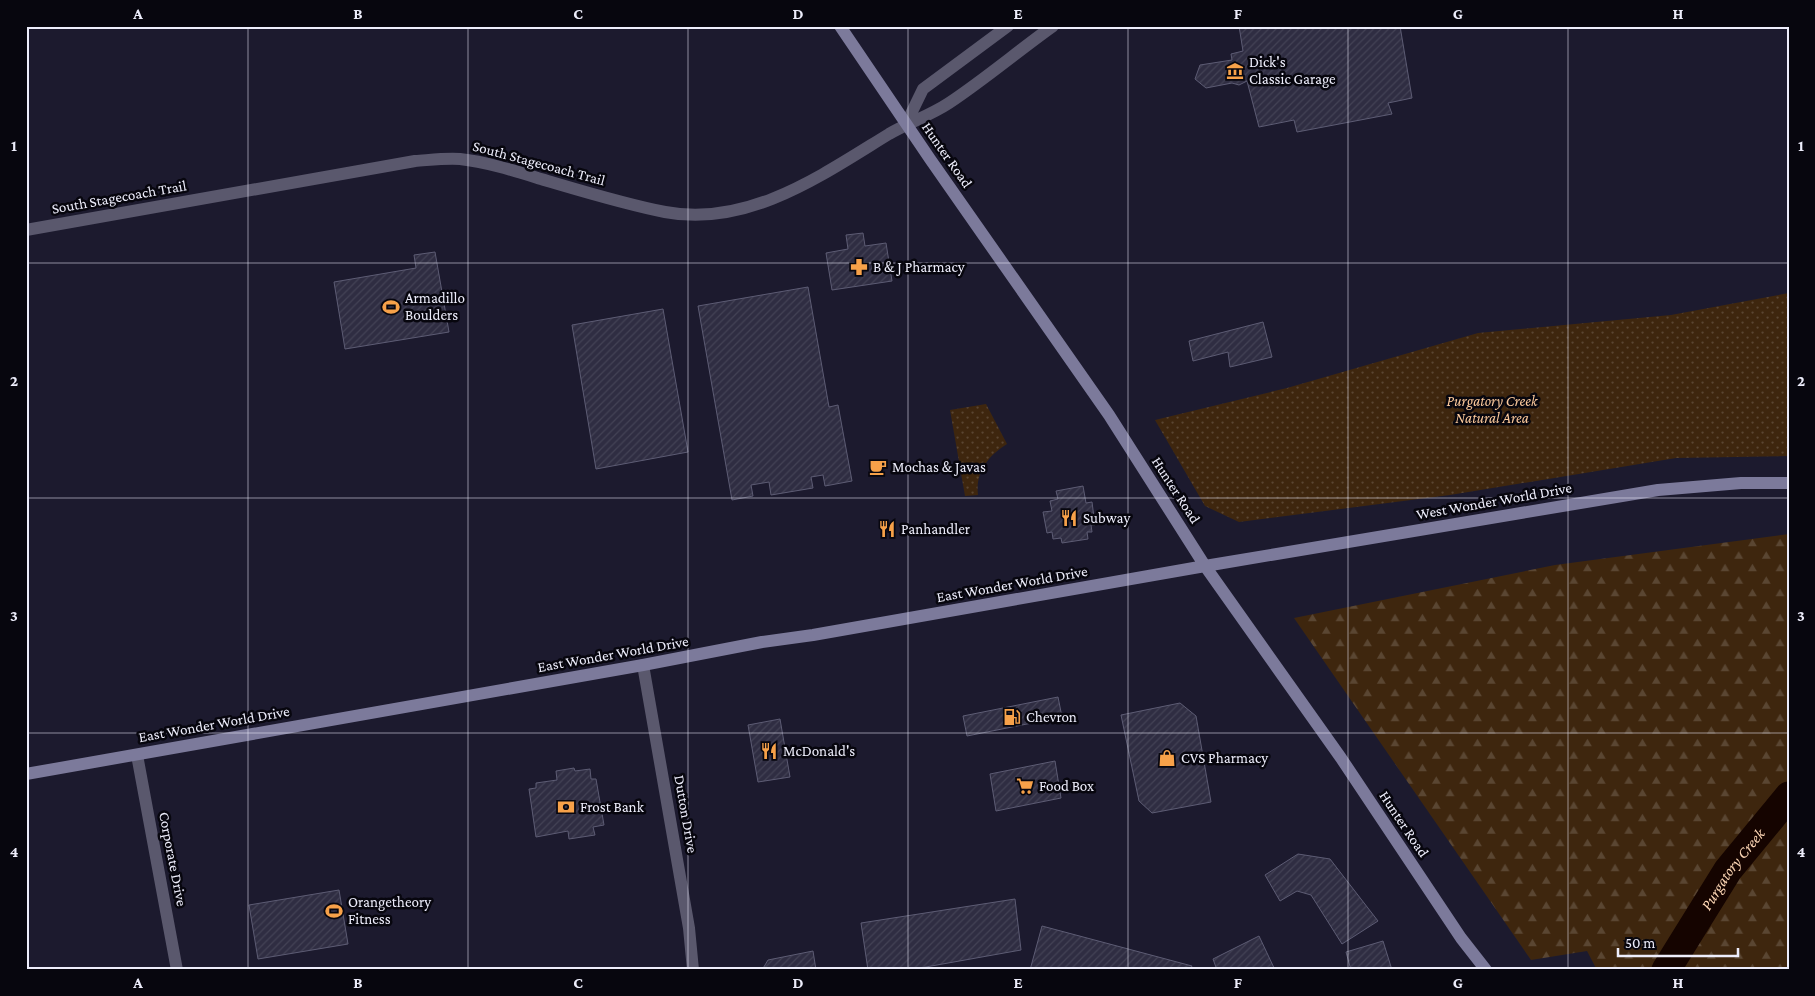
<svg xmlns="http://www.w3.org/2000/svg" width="1815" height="996" font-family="'Crimson Pro',serif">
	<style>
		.forest { fill: url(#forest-firs) }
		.park { fill: url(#park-dots) }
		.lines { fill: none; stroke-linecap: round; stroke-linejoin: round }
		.river { stroke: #150400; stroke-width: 29 }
		.building { fill: url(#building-hatch); stroke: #5d5c74 }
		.minor { stroke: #5a586d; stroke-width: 12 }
		.secondary { stroke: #7c7a9b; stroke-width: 12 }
		.grid { fill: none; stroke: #ededfb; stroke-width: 1; stroke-opacity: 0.55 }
		.labels { text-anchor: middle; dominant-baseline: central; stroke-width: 5; stroke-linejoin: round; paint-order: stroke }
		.poi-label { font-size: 15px; fill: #ededfb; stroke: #07060e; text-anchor: start }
		.street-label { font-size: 15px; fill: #ededfb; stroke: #07060e }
		.park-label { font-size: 15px; font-style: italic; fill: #fdca9c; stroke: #07060e }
		.water-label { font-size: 16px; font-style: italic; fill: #fdd6b4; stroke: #07060e }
		.neatline { fill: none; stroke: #ededfb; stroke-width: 2 }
		.grid-label { font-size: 16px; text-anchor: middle; font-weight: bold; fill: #ededfb }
	</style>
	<defs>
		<pattern id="forest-firs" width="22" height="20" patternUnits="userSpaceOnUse" patternTransform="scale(1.25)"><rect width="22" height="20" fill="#3e260e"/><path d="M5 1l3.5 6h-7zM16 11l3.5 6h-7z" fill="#5a4632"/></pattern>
		<pattern id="park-dots" width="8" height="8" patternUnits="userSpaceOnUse" patternTransform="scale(1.25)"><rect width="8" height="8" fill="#3e260e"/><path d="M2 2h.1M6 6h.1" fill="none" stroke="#5a4632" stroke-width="1.8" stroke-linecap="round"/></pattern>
		<pattern id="building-hatch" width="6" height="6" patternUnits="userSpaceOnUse" patternTransform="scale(1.25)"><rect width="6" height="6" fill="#2f2d42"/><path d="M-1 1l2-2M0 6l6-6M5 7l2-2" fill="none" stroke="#434255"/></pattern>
	</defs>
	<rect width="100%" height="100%" fill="#1c1a2e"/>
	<path class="forest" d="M1789,534V970H1597L1587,951L1531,960L1294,618L1555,565Z"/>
	<path class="park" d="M1789,293V456L1676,458L1450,495L1239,522L1205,506L1155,420L1287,388L1478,333L1671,315Z
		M986,404L1007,444C989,455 975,472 978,495L965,496L950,410Z"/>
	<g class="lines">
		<path class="river" id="s1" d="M1666,970L1728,870L1789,796"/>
	</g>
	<path class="building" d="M1239,26H1400L1412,98L1388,103L1392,114L1297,132L1294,120L1259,127L1247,81L1239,85L1232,83L1206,88L1195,79L1200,65L1232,60L1231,54L1243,51Z
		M863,233L865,246L886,243L892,281L832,290L826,253L848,249L846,235Z
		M435,252L449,332L345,349L334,282L416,268L414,255Z
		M808,287L829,407L838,405L852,481L825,486L823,475L811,477L813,488L771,495L769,482L751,485L753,496L732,500L698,306Z
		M663,309L688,452L596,469L572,325Z
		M1263,322L1272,357L1230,367L1228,352L1193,361L1189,341Z
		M1083,486L1086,503L1092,502L1095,525H1091L1092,532H1087L1088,539L1062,543L1061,538L1053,539L1052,532L1047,533L1043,512L1052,511L1050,501L1058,499L1056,491Z
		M1058,697L1062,717L967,736L963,716Z
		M1180,703L1196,716L1211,802L1152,813L1139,801L1121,715Z
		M780,719L790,777L758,782L748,725Z
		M1055,761L1061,798L996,811L990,774Z
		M574,768L575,771L590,769L591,779H596L604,825L593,827L595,835L569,839L568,831L536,837L529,789L536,788V783L557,780L556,771Z
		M1298,854L1330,859L1378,921L1342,944L1311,895L1297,891L1280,901L1265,875Z
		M339,890L348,944L258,959L249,905Z
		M1015,899L1021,950L909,970H868L861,923Z
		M1042,926L1192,966L1190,970H1030Z
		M1259,936L1275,970H1217L1213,959Z
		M1383,941L1392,970H1351L1346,952Z
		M813,951L816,970H762L768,960Z"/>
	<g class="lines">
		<path class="minor" d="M906,124L923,89L1008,26
			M26,230L415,161C430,160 445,158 460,159C487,162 515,171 541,179C582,191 624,204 665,212C748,228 822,175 889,134C908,123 931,115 949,103C985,79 1018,51 1053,26
			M643,665L689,928L693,970
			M137,755L177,970"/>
		<path class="secondary" d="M840,26L930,159L1109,415L1205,566L1341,758L1461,938L1486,970
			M26,774L643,665L762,642L813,635L1205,566L1658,490L1741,483H1789"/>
	</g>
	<path class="grid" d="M248,26V970M468,26V970M688,26V970M908,26V970M1128,26V970M1348,26V970M1568,26V970M26,263H1789M26,498H1789M26,733H1789"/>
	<defs>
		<g id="museum-bare" transform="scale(1.35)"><path d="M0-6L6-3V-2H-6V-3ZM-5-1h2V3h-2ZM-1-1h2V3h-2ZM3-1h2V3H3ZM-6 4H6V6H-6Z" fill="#f7a149" stroke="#07060e" stroke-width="2.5" paint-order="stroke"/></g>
		<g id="pharmacy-bare" transform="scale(1.35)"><path d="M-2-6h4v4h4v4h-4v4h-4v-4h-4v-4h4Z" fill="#f7a149" stroke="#07060e" stroke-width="2.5" paint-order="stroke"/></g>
		<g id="stadium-bare" transform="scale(1.35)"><path d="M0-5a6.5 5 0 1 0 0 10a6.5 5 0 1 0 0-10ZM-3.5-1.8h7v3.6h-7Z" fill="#f7a149" stroke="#07060e" stroke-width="2.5" paint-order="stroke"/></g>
		<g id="cafe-bare" transform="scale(1.35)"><path d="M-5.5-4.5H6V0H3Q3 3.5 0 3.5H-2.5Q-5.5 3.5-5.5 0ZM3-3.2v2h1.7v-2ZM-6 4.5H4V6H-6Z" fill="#f7a149" stroke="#07060e" stroke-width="2.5" paint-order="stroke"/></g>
		<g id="restaurant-bare" transform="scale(1.35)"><path d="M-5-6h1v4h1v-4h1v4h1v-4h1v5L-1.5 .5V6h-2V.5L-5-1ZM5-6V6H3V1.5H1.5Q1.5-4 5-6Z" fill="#f7a149" stroke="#07060e" stroke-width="2.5" paint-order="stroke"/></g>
		<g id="fuel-bare" transform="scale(1.35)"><path d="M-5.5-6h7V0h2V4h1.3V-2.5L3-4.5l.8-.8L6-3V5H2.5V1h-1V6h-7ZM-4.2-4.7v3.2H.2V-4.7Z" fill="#f7a149" stroke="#07060e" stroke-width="2.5" paint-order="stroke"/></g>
		<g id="shop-bare" transform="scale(1.35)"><path d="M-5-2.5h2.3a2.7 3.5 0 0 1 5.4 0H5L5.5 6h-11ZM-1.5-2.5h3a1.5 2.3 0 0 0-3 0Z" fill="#f7a149" stroke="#07060e" stroke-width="2.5" paint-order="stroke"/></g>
		<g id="supermarket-bare" transform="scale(1.35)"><path d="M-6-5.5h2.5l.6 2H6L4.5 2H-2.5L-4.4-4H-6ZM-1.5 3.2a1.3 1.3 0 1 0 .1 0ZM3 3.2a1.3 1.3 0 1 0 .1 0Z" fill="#f7a149" stroke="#07060e" stroke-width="2.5" paint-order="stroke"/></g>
		<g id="bank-bare" transform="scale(1.35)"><path d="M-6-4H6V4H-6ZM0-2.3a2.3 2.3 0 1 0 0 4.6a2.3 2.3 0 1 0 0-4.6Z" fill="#f7a149" stroke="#07060e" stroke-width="2.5" paint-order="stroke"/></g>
	</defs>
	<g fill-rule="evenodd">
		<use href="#museum-bare" x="1235" y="71"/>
		<use href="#pharmacy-bare" x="859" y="267"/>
		<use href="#stadium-bare" x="391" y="307"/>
		<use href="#cafe-bare" x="878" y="467"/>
		<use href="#restaurant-bare" x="1069" y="518"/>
		<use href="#restaurant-bare" x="887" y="529"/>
		<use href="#fuel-bare" x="1012" y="717"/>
		<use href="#restaurant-bare" x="769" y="751"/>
		<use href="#shop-bare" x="1167" y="758"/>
		<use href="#supermarket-bare" x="1025" y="786"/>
		<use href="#bank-bare" x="566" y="807"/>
		<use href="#stadium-bare" x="334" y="911"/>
	</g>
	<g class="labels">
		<g class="poi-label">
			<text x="1249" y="62">Dick's<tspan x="1249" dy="17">Classic Garage</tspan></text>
			<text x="873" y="267">B &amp; J Pharmacy</text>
			<text x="405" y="298">Armadillo<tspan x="405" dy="17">Boulders</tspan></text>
			<text x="892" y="467">Mochas &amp; Javas</text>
			<text x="1083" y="518">Subway</text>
			<text x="901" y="529">Panhandler</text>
			<text x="1026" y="717">Chevron</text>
			<text x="783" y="751">McDonald's</text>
			<text x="1181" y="758">CVS Pharmacy</text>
			<text x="1039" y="786">Food Box</text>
			<text x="580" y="807">Frost Bank</text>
			<text x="348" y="902">Orangetheory<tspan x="348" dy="17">Fitness</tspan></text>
		</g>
		<g class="street-label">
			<text transform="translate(947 155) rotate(55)">Hunter Road</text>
			<text transform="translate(539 163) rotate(15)">South Stagecoach Trail</text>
			<text transform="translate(119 197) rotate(-10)">South Stagecoach Trail</text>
			<text transform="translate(1176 490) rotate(57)">Hunter Road</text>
			<text transform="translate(1494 501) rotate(-10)">West Wonder World Drive</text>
			<text transform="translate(1012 584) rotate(-10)">East Wonder World Drive</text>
			<text transform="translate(613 654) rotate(-10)">East Wonder World Drive</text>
			<text transform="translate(214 724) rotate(-10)">East Wonder World Drive</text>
			<text transform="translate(686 814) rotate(80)">Dutton Drive</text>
			<text transform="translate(1404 824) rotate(56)">Hunter Road</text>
			<text transform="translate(173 859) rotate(79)">Corporate Drive</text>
		</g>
		<g class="park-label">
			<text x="1492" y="401">Purgatory Creek<tspan x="1492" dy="17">Natural Area</tspan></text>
		</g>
		<g class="water-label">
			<text stroke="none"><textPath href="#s1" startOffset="121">Purgatory Creek</textPath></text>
		</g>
	</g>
	<rect width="1815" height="996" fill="none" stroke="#07060e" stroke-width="55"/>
	<path d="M1618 948v8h120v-8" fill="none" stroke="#ededfb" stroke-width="2.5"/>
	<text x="1625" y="948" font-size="15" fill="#ededfb" stroke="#07060e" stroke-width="4" paint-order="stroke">50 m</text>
	<rect x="28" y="28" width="1760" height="940" class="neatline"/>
	<g class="grid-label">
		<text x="138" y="19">A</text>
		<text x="358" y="19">B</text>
		<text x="578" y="19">C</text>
		<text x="798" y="19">D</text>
		<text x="1018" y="19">E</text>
		<text x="1238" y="19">F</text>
		<text x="1458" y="19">G</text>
		<text x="1678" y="19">H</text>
		<text x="14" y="151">1</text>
		<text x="1801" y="151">1</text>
		<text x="14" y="386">2</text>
		<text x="1801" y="386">2</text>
		<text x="14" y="621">3</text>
		<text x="1801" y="621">3</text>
		<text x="14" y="857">4</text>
		<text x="1801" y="857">4</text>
		<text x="138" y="988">A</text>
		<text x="358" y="988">B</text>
		<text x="578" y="988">C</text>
		<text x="798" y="988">D</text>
		<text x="1018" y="988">E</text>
		<text x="1238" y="988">F</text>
		<text x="1458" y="988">G</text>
		<text x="1678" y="988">H</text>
	</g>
</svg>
